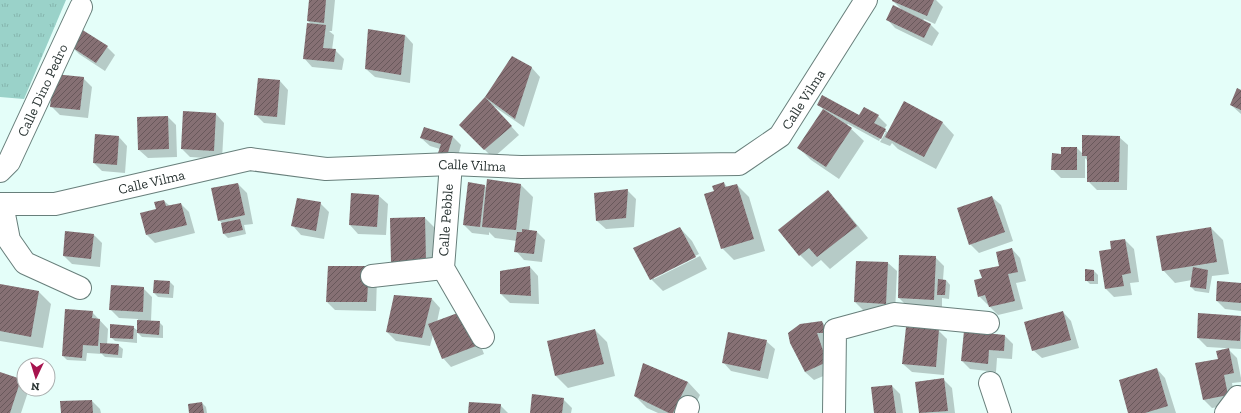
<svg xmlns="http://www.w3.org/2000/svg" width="1241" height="413" font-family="'Zilla Slab',serif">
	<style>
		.park { fill: url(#park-tufts) }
		.shadow { fill: #0003 }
		.building { fill: url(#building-hatch) }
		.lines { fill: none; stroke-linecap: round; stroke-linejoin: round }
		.street-casing { stroke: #687f7b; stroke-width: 24 }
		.street { stroke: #fff; stroke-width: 22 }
		.labels { text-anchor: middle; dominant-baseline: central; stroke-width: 4; stroke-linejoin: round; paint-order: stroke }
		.street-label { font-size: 14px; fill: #2b3534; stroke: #fff }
	</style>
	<defs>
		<pattern id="park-tufts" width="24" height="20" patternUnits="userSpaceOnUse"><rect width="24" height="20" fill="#9ad2c9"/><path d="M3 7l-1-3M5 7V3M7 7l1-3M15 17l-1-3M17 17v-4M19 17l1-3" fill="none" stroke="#85b5ad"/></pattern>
		<pattern id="building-hatch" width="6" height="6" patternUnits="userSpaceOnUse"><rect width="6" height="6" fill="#867074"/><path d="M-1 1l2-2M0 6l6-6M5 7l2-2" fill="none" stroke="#68585b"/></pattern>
	</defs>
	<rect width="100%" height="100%" fill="#e4fef9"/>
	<path class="park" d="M0,0H66L24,99L0,97Z"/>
	<path class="shadow" d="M310,0H335L332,31H329L334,35L332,50H335L344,59L342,70L312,67L304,58L312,25L308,21Z
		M893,0H936L943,7L935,24L924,19L923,21L930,24L939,33L932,46L895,28L887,19L901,9L893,1Z
		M405,35L413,44L410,83L375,77L366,69Z
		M71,46L107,47L115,55L105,71L79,54Z
		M513,58L532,68L540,77L524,127L492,105L519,135L493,158L460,125L486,98Z
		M83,78L92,87L88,118L60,115L51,106Z
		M280,81L288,90L285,125L264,123L255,114Z
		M1241,91V114L1231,105Z
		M818,104L860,116H878L887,125L884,129L888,133L942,122L954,135L936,169L898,149L892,143L890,146L880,142L886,132H884L879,141L848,124L847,125L864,141L839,179L811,160L799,148L824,110Z
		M216,114L224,123L222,159L190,157L182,149Z
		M168,117L176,125L177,157L148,158L139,150Z
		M424,128L453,137L461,145L455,167L440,149L430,146L421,138Z
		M119,137L127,146L125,173L102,171L94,163Z
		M1119,137L1128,145L1127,190H1097L1088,181V161L1085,158V178H1061L1052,169L1062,155L1077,148L1083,154Z
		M724,183L728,188L737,185L749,197L765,251L734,260L722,248L715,191Z
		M238,184L247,193L253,224L244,225L246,234L228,238L224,234L222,223L219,220Z
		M469,184L485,186L487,188L521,185L533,197L529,231L537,232L545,240L542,262L524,260L516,251L517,241L495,238L489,232V235L472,233L464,225Z
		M627,190L636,199L634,227L606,229L597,221Z
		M828,192L840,204L868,238L830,269L821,260L812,267L800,255L780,230Z
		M352,194L379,196L388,204L386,235L358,234L350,225Z
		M992,197L1001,205L1013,241L979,253L970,244Z
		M164,201L170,206L181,204L189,212L195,233L155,243L147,235L157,210Z
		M320,203L329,212L324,239L301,235L293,226Z
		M425,218L434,227V269L400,270L392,261Z
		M680,228L692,241L699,254L654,277V279L700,256L707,269L663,291L651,279Z
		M1211,228L1223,240L1229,274L1212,276L1209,293L1195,291L1191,287L1192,280L1175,283L1163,270Z
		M94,235L102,243L100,267L72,264L64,256Z
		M1125,240L1134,249L1139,282L1130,283L1132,295L1114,297L1106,289L1113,250Z
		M1012,249L1020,258L1026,281L1016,283L1023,309L998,315L990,307L989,304L988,305L979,296L983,279L1000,266Z
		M935,257L944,266L943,280H946L950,285L949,299L942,298V308L907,306L899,298Z
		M857,262L888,263L897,271L895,312L863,310L855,302Z
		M530,267L538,276L539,304L510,303L501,294Z
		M1094,271L1098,275V284H1090L1086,280Z
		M377,276L376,311L335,310L327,302Z
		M170,282L174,286L173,298L158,297L154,293Z
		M1241,284V311L1225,309L1217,301Z
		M0,285L39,292L51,304L43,348L0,341Z
		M143,288L152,297L151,321L159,322L163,326V338L142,337L137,332V343L115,341L111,337L133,327L138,331V319L119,318L110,309Z
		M432,299L440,308L437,322L471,320L484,354L451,367L443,358L433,335L430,346L396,341L387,332Z
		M92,312L108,329L107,345H118L123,349L122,358L105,357L102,354L87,353L86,361L67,360L63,356Z
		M1063,312L1071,321L1079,348L1042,358L1033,350Z
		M1199,314L1241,317V349L1207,347L1198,338Z
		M822,322L831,331L835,371L814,380L805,372L791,343Z
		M595,330L607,342L615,376L568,388L556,376L548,342Z
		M938,330L947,339L944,375L912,372L903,364Z
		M1005,336L1013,344L1012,359L997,358L996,372L970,369L962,361Z
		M766,341L775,349L768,379L731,371L723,362Z
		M1229,350L1237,358L1241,378V382L1232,383L1236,404L1212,408L1204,400L1219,360Z
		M644,364L688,382L700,395L691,413H658L647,408L635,396Z
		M1157,369L1165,378L1176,413H1129Z
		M0,373L21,380L24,383V389H29L21,413H0Z
		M943,379L952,388L955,413H920L916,383Z
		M892,386L900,394L903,413H875Z
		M563,399L572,408L571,413H531Z
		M92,401L100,409L101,413H62Z
		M202,403L206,407L207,413H190Z
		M500,405L508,413H469Z"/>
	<path class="building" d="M309,0H326L324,23L307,21Z
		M892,0H934L927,16L892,1Z
		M893,5L931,24L924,38L886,20Z
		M307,23L326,25L323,48L336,49L334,62L303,59Z
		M81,29L108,46L96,63L70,46Z
		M368,29L405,35L401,75L365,69Z
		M512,56L532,67L515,119L485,97Z
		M54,74L84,77L80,110L50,107Z
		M258,78L280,80L277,117L254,115Z
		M1237,88L1241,90V110L1230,105Z
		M822,95L859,115L864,107L879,115L874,123L886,129L881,139L817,105Z
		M485,97L512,126L484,150L459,125Z
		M904,101L943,122L924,157L885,137Z
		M823,109L852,128L826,167L797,148Z
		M183,111L216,113L214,151L181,149Z
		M168,116L169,149L138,150L137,117Z
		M424,127L453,136L446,159L437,156L441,144L420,138Z
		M95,134L119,136L117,165L93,163Z
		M1082,135L1120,136L1119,182H1087V156H1082Z
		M1061,147H1077V170H1051L1052,153L1061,154Z
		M487,179L521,184L516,230L482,227Z
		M468,182L485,185L480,227L463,225Z
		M724,182L725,187L737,184L754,239L721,249L704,194L714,191L712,186Z
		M238,183L245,215L218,221L211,188Z
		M628,189L626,218L596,221L594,193Z
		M828,190L857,226L817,257L809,248L799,256L778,230Z
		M351,193L379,195L377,227L349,225Z
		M992,196L1005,232L969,245L957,208Z
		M297,198L321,202L316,231L291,226Z
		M164,200L166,206L181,203L187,225L146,235L140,213L156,209L154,202Z
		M425,217L426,261L391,262L390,218Z
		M240,219L243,230L223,234L221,223Z
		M680,227L696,257L650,280L633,248Z
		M1211,227L1217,262L1162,271L1156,236Z
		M522,229L537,231L534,254L514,252L517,232H522Z
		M65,231L94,234L91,259L63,256Z
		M1125,239L1131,273L1122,275L1124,286L1105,289L1099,251L1111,249L1110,241Z
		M1012,248L1018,272L1008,274L1015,301L989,307L985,295L978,297L974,280L982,278L979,270L999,266L996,252Z
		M899,255L936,256L934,300L898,298Z
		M856,261L888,262L886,304L854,302Z
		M328,266H369L367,302H326Z
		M530,266L531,296L500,294V271Z
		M1193,267L1208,270L1206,289L1190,287Z
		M1085,269L1094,270V281H1085Z
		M938,279L946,280L945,295H937Z
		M154,280L170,281L169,294L153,293Z
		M1217,281L1241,283V303L1216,301Z
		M0,284L39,291L31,337L0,331Z
		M111,285L144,287L143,312L109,310Z
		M394,295L432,298L422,338L386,332Z
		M65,309L93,311L92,318L100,319L98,346L83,345L82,358L62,356Z
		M463,311L476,346L442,359L428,324Z
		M1063,311L1071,340L1032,351L1024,322Z
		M1198,313L1241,316L1240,341L1197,338Z
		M137,320L160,321L159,335L137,333Z
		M822,321L826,333H817L827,362L805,372L790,343L788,333L800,324Z
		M110,324L134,326L133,339L110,338Z
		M906,327L939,329L936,367L902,364Z
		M595,329L604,364L555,376L547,341Z
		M964,331L1005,335L1004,351L989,350L988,364L961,361Z
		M728,332L767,340L760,371L722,363Z
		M100,343L119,344L118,355L100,353Z
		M1229,348L1234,373L1224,375L1228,395L1203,400L1195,363L1218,359L1216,351Z
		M643,363L688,382L673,413H669L634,396Z
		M1157,368L1168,406L1145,413H1128L1119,380Z
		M0,372L21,379L10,413H0Z
		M944,378L948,411L919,413L915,382Z
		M892,385L896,413H874L871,387Z
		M532,394L564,398L562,413H530Z
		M92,400L93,413H61L60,401Z
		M202,402L204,413H189L188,404Z
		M469,402L501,404L500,413H468Z"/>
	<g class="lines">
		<g class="street-casing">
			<g id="street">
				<path d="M451,164L443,268L483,337"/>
				<path id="s1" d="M0,171L9,162L81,7"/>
				<path id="s2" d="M0,204H55L250,159L326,169L451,164L521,167L739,164L780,136L866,0"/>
				<path d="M2,204L9,240L25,263L80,288"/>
				<path d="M372,276L443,268"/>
				<path d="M990,383L1000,413"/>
				<path d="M686,413L688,407"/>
				<path d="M834,413L835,330L894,314L988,323"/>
				<path d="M1226,413L1238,397"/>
			</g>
		</g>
		<use href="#street" class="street"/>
	</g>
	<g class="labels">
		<g class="street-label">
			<text stroke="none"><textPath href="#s1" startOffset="92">Calle Dino Pedro</textPath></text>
			<text stroke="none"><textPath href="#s2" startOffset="838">Calle Vilma</textPath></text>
			<text stroke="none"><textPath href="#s2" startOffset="478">Calle Vilma</textPath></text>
			<text stroke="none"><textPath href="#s2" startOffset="154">Calle Vilma</textPath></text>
			<text transform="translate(446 220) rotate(-86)">Calle Pebble</text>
		</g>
	</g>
	<g transform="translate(36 377) rotate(184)"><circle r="19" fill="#ffffff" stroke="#aaaeae"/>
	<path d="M0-3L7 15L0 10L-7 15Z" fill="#a7144e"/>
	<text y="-6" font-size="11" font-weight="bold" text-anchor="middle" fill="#2b3534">N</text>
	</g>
</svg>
